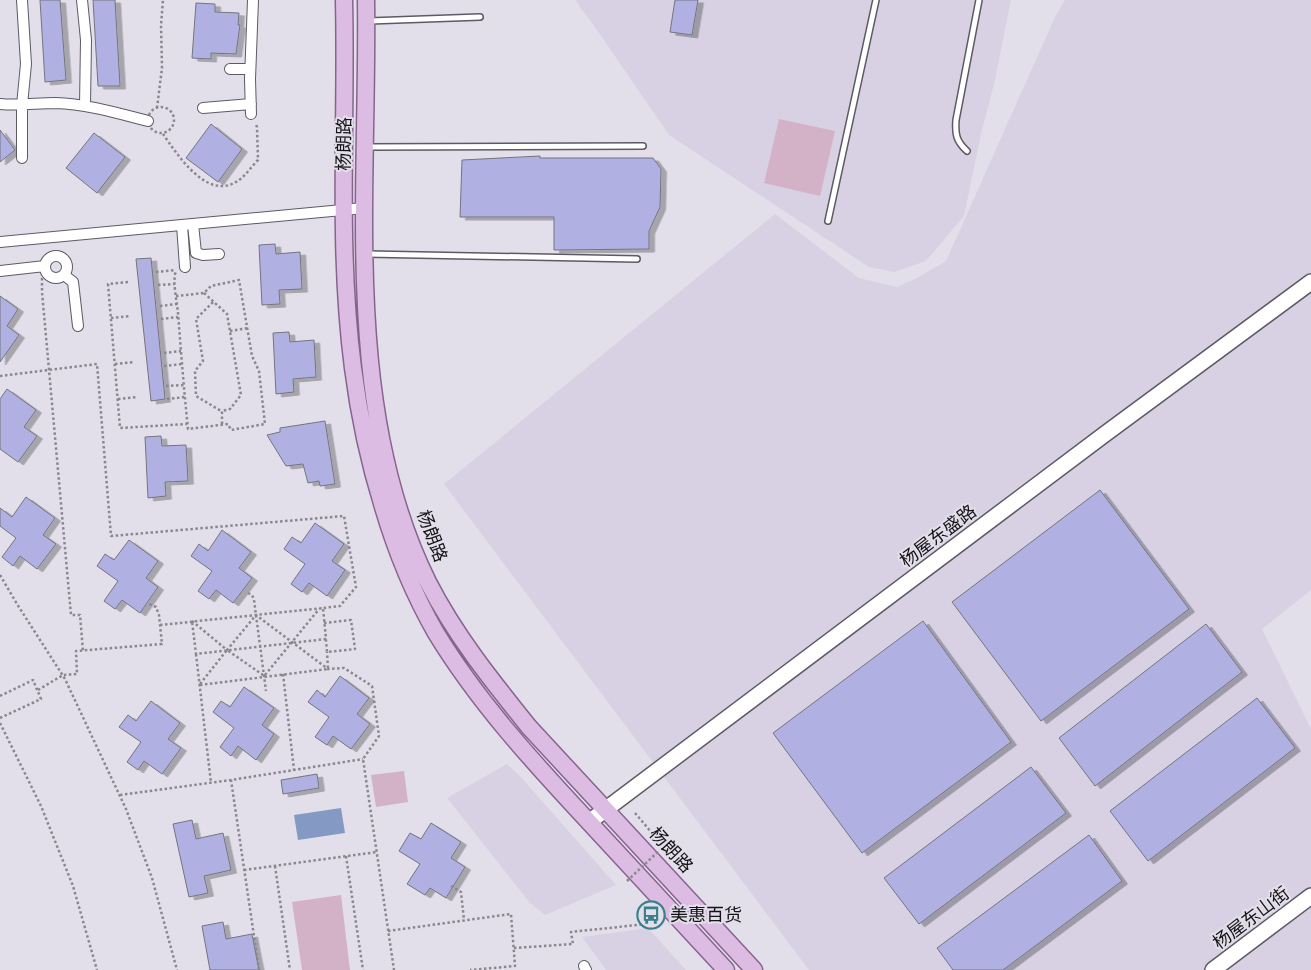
<svg xmlns="http://www.w3.org/2000/svg" width="1311" height="970" font-family="Montserrat,'Noto Sans SC',sans-serif">
	<style>
		.built { fill: #d8d1e3 }
		.green { fill: #d3b2c8 }
		.water { fill: #8499c4 }
		.building { fill: #b0b1e2; stroke: #73747e; filter: url(#shadow) }
		.lines { fill: none; stroke-linecap: round; stroke-linejoin: round }
		.lane-casing { stroke: #5d5a63; stroke-width: 8 }
		.street-casing { stroke: #5d5a63; stroke-width: 12 }
		.secondary-casing { stroke: #5d5a63; stroke-width: 18 }
		.primary-casing { stroke: #87648f; stroke-width: 19 }
		.path { stroke: #8a878f; stroke-width: 2.5; stroke-dasharray: 2.5 2.5; stroke-linecap: butt }
		.lane { stroke: #fff; stroke-width: 5 }
		.street { stroke: #fff; stroke-width: 10 }
		.secondary { stroke: #fff; stroke-width: 15 }
		.primary { stroke: #dcbce2; stroke-width: 16 }
		.path-bridge { stroke: #8a878f; stroke-width: 2.5; stroke-dasharray: 2.5 2.5; stroke-linecap: butt }
		.labels { text-anchor: middle; dominant-baseline: central; stroke-width: 4; stroke-linejoin: round; paint-order: stroke }
		.street-label { font-size: 18px; fill: #151317; stroke: #e3dfea }
		.poi-label { font-size: 18px; fill: #151317; stroke: #e3dfea; text-anchor: start }
	</style>
	<defs>
		<filter id="shadow"><feDropShadow dx="5.5" dy="3" stdDeviation="0" flood-color="#0004"/></filter>
	</defs>
	<rect width="100%" height="100%" fill="#e3dfea"/>
	<path class="built" d="M576,0H1011L995,80L981,134L964,216L926,261L894,272L869,267L669,135L590,20L581,9Z
		M1065,0H1311V590L1262,629L1311,729V970H809L444,484L775,214L859,278L897,287L917,278L946,261L1055,17Z
		M507,764L520,776L616,885L545,915L530,903L447,798Z
		M648,928L686,970H606L582,937Z"/>
	<path class="green" d="M779,119L835,131L820,196L764,183Z
		M404,771L408,802L376,807L371,775Z
		M341,895L350,970H302L292,902Z"/>
	<path class="water" d="M341,808L345,833L298,840L294,815Z"/>
	<path class="building" d="M40,0H60L66,80L45,82Z
		M93,0H115L120,86H98Z
		M675,0H698L692,35L670,32Z
		M196,3L215,4V12L239,13L238,25H240L236,54L211,53V59L192,58Z
		M211,124L242,149L218,182L186,158Z
		M0,130L15,150L0,162Z
		M94,133L125,157L97,193L66,168Z
		M540,156V158H653L661,169L660,207L649,231V249L554,250V217H460L462,160Z
		M275,244L276,254L300,252L302,289L279,290L280,304L262,305L259,245Z
		M151,258L165,399L151,401L136,259Z
		M0,296L18,309L7,326L19,335L0,362Z
		M289,332L290,342L314,340L316,377L293,379L294,392L276,394L273,333Z
		M7,389L36,410L24,427L37,436L18,462L0,449V399Z
		M325,421L335,484L320,486L319,481L308,483L303,464L286,466L267,435L280,432V428Z
		M161,436L162,446L186,445L188,481L165,482L166,496L148,498L145,437Z
		M1100,490L1189,609L1041,721L952,602Z
		M26,497L55,518L43,535L56,544L37,569L20,556L13,566L2,557L16,538L0,526V508L12,517Z
		M315,523L344,544L332,561L345,570L327,596L309,583L302,592L291,584L305,564L284,549L292,537L301,543Z
		M222,530L251,552L239,568L252,578L233,603L216,590L209,599L198,591L212,571L191,556L199,544L208,551Z
		M129,540L158,561L146,578L158,587L140,613L122,600L115,609L104,601L118,581L97,566L105,554L114,560Z
		M923,621L1011,742L862,853L773,733Z
		M1206,624L1242,672L1095,786L1059,738Z
		M340,676L369,698L357,714L370,724L351,749L333,736L327,745L315,737L329,717L308,702L317,690L325,697Z
		M244,687L274,708L262,725L274,734L256,760L238,746L231,756L220,747L234,728L213,712L221,701L230,707Z
		M1257,698L1295,748L1148,861L1110,811Z
		M151,701L180,723L168,739L181,748L162,774L144,761L138,770L127,762L141,742L119,727L128,715L136,721Z
		M1031,767L1066,813L919,924L884,878Z
		M317,774L319,788L283,794L281,780Z
		M192,820L196,839L223,833L231,870L204,876L208,893L189,897L173,824Z
		M431,823L461,842L451,858L465,867L446,898L430,888L425,895L407,884L420,864L399,851L410,833L421,839Z
		M1089,835L1122,881L1003,970H953L937,948Z
		M223,922L226,939L252,934L259,970H210L202,926Z"/>
	<g class="lines">
		<g class="lane-casing">
			<path id="lane" d="M369,21L480,17
				M367,147L643,146
				M967,151C956,141 955,134 956,120L979,0
				M828,221L876,0
				M367,254L637,259"/>
		</g>
		<g class="street-casing">
			<path id="street" d="M22,0L26,64L22,105V158
				M82,0L86,40L85,106
				M230,69H250
				M0,104C19,106 37,103 55,103C87,104 117,113 148,121
				M203,108L251,104
				M251,114L250,79L253,0
				M193,224L196,253L203,255L219,254
				M182,225L185,267
				M0,242L364,208
				M45 267a11 11 0 1 1 22 0a11 11 0 1 1-22 0Z
				M0,271L45,266
				M64,275L73,282L78,326
				M584,966L586,970"/>
		</g>
		<g class="secondary-casing">
			<path id="secondary" d="M589,822L1105,434L1311,282
				M1213,970L1311,896"/>
		</g>
		<g class="primary-casing">
			<path id="primary" d="M344,0C347,122 337,246 353,368C359,415 369,462 383,507C396,551 413,593 436,633C478,702 533,762 588,821C634,870 680,920 726,970
				M366,0C369,189 341,407 428,582C455,635 492,681 529,727L754,970"/>
		</g>
		<path class="path" d="M148 120a13 13 0 1 1 26 0a13 13 0 1 1-26 0Z
			M157,108L162,68L161,25L163,0
			M163,134C177,154 206,200 236,182C244,178 251,167 258,160L257,127L255,123
			M156,272L175,270
			M42,278V292L71,615H80L83,651
			M128,282L108,284L120,428L187,424
			M158,285L175,284
			M204,293L227,314L241,395L230,409L222,411V425
			M176,296L204,293L211,286L239,280L252,356L259,371L265,424L231,430L228,424L188,429C184,391 181,352 178,313C177,302 172,280 176,271
			M213,302L196,319L203,361L195,371L196,396L221,411
			M160,306L177,304
			M111,318L130,316
			M161,319L178,317
			M230,331L248,328
			M164,353L181,351
			M115,364L134,362
			M164,366L182,364
			M0,376L97,364L111,536L344,516L356,587L340,606L323,608
			M166,386L184,385
			M118,399L137,397
			M167,399L185,397
			M0,575L17,604L65,679L126,809L152,878L177,970
			M248,593L252,595L254,600L266,691
			M192,621L227,650L256,615L328,669L344,668L372,686L379,736L363,759L394,970
			M324,623L351,620L355,649L327,652L326,640
			M160,625L323,608L326,639L196,654L192,621
			M196,654L211,783
			M283,674L294,770
			M265,675L319,609
			M200,684L227,650L263,675
			M200,685L328,669L327,652
			M38,690L63,675L77,674L76,651L162,644L159,615L156,607L149,604
			M0,696L33,680L41,699L0,718
			M0,723L41,806L73,886L97,970
			M120,795L231,780
			M635,813L686,873
			M346,856L363,970
			M275,866L290,970
			M244,870L377,852
			M451,886L461,892L464,920
			M388,931L511,914L515,966L470,970
			M514,948L573,944L571,932L656,923L660,919
			M259,970L231,780L363,759"/>
		<use href="#lane" class="lane"/>
		<use href="#street" class="street"/>
		<use href="#secondary" class="secondary"/>
		<use href="#primary" class="primary"/>
		<path class="path-bridge" d="M627,881L663,847"/>
	</g>
	<defs>
		<g id="bus-ring" transform="scale(1.4375)"><circle r="9.5" fill="#e3dfea" stroke="#39808b" stroke-width="1.5"/><path d="M-5-6H5V4H4V6H2V4H-2V6H-4V4H-5ZM-3.5-4V0h7V-4ZM-3.5 1.2v1.5H-2V1.2ZM2 1.2v1.5H3.5V1.2Z" fill="#39808b"/></g>
	</defs>
	<g fill-rule="evenodd">
		<use href="#bus-ring" x="651" y="915"/>
	</g>
	<g class="labels">
		<g class="street-label">
			<text transform="translate(344 144) rotate(-89)">杨朗路</text>
			<text transform="translate(432 536) rotate(69)">杨朗路</text>
			<text transform="translate(938 536) rotate(-37)">杨屋东盛路</text>
			<text transform="translate(671 850) rotate(47)">杨朗路</text>
			<text transform="translate(1251 918) rotate(-37)">杨屋东山街</text>
		</g>
		<g class="poi-label">
			<text x="670" y="915">美惠百货</text>
		</g>
	</g>
</svg>
